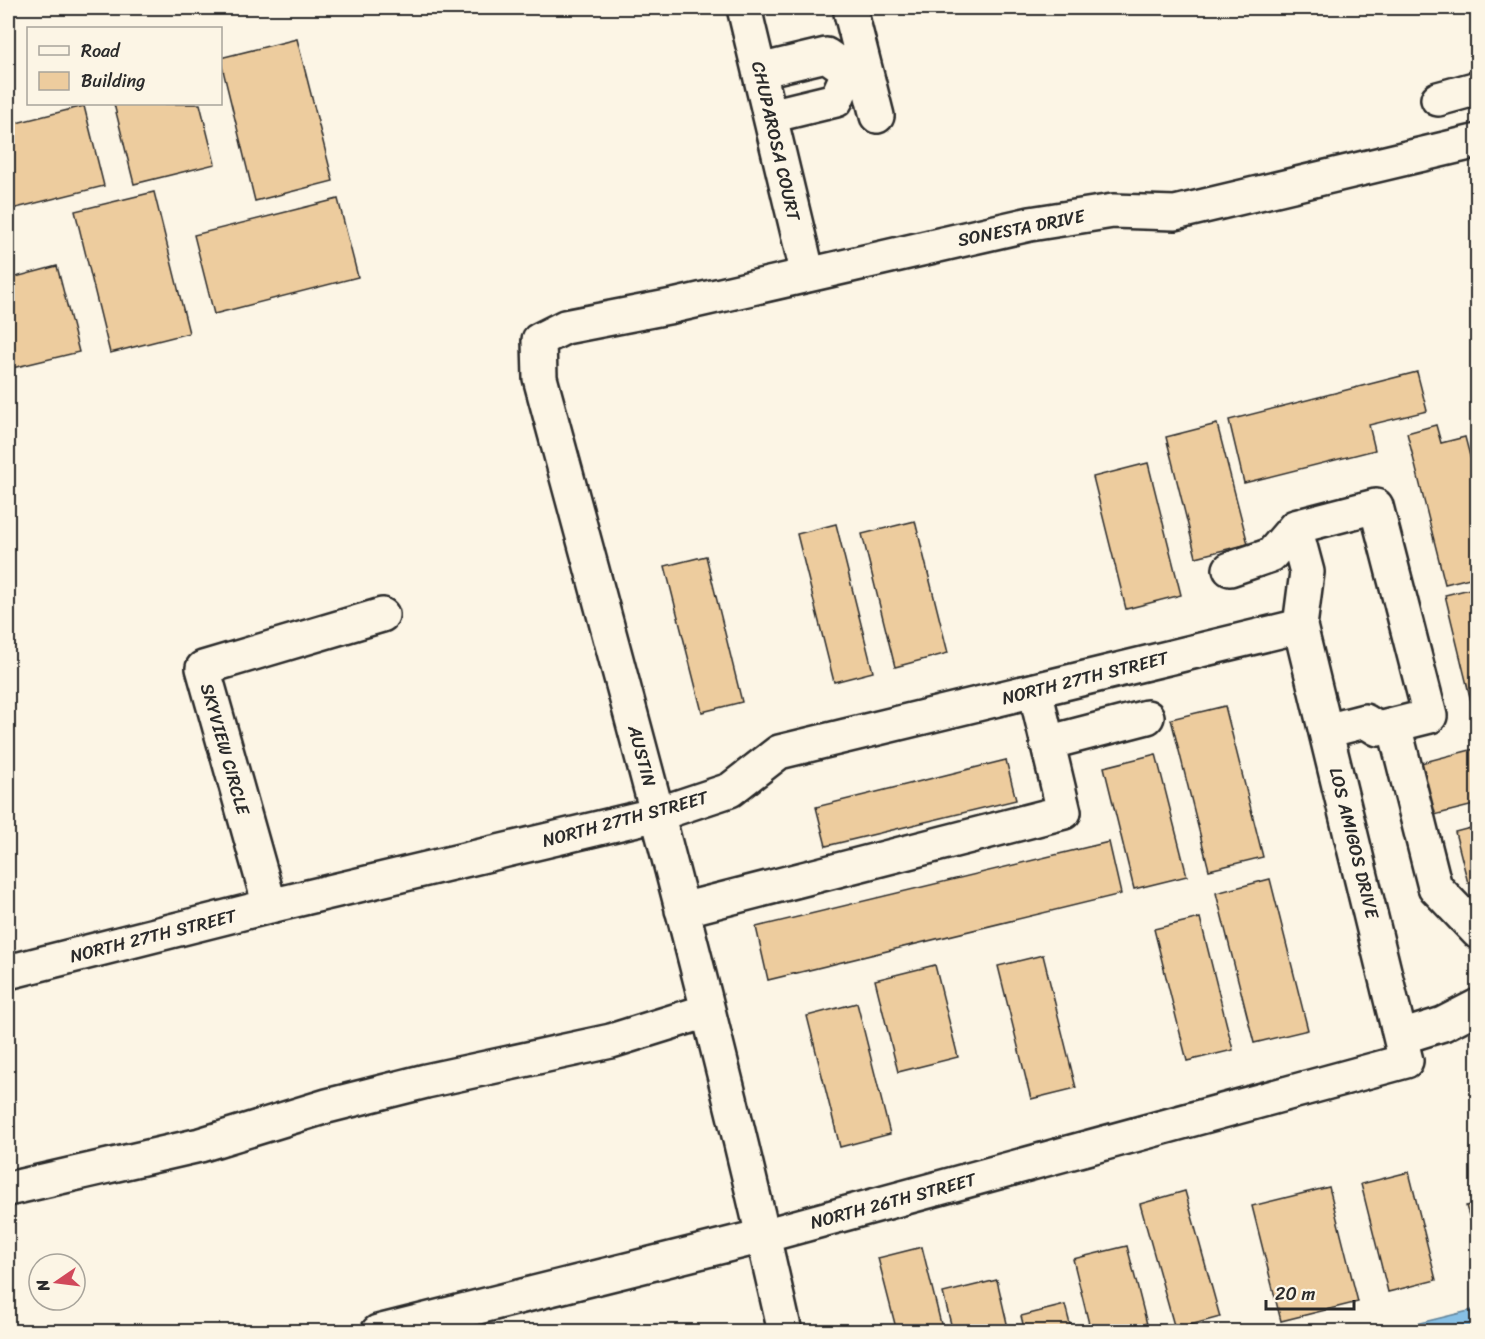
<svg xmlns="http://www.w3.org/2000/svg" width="1485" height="1339" font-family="Sriracha,sans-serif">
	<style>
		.water { fill: #87c0e5; stroke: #62849b; stroke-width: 1.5 }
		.building { fill: #edcc9e; stroke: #2b2b2b; stroke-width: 1.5 }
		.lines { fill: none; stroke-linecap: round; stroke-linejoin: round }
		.minor-casing { stroke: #2b2b2b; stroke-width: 38 }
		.minor { stroke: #fcf5e5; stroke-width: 33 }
		.labels { text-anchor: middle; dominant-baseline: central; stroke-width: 4.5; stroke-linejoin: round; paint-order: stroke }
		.street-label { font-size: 18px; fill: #2b2b2b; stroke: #fcf5e5 }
	</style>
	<rect width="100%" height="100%" fill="#fcf5e5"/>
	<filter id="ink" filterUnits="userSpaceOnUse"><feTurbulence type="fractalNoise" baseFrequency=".0167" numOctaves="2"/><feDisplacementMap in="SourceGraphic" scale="12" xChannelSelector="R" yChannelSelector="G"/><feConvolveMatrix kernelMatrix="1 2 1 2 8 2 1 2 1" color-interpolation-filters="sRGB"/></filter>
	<g filter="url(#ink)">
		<path class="water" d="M1477,1309V1331H1387Z"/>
		<path class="building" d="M297,39L333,181L255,201L220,58Z
			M114,104H200L215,164L134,184Z
			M84,106L104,186L8,210V125Z
			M154,192L189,333L110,353L75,211Z
			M338,199L358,277L214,314L194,235Z
			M57,266L79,352L8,369V279Z
			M1417,372L1427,411L1369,425L1375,450L1244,483L1229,420Z
			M1217,424L1248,544L1196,557L1166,437Z
			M1436,425L1441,443L1465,437L1478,487V576L1445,584L1407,433Z
			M1148,463L1181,595L1126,609L1093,477Z
			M915,521L948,653L895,667L862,534Z
			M836,524L873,672L834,682L797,534Z
			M706,556L742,702L702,712L665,566Z
			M1478,587V726H1477L1445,595Z
			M1225,706L1263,857L1209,870L1171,719Z
			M1478,748V804L1430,816L1417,764Z
			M1156,754L1187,876L1134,889L1104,767Z
			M1006,760L1016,800L826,846L816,807Z
			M1478,826V881L1468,883L1455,832Z
			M1109,842L1121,894L768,980L756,927Z
			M1270,879L1308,1030L1254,1043L1216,893Z
			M1200,918L1233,1050L1187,1061L1154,929Z
			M1043,955L1076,1088L1031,1099L998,966Z
			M935,965L958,1057L898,1072L875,980Z
			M857,1003L890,1134L840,1147L807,1016Z
			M1409,1172L1436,1280L1388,1292L1361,1184Z
			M1329,1187L1358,1302L1281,1321L1252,1206Z
			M1185,1191L1220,1317L1175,1329L1140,1204Z
			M1478,1203V1245L1466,1206Z
			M1127,1246L1149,1332H1091L1073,1259Z
			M922,1247L943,1332H897L878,1258Z
			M997,1280L1009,1332H953L943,1293Z
			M1065,1305L1072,1332H1025L1021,1316Z"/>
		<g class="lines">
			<g class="minor-casing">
				<path id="minor" d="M744,8L808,275
					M851,13L877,116
					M759,71L826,55L849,71L864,67
					M1438,99L1478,88
					M770,116L836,100L849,71
					M1230,569L1271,555L1295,527
					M1326,731L1365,721L1378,729L1394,725
					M1047,743L1147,717
					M270,906L203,668L382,615
					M682,910L1064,812L1035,690
					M8,972L270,906L658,814L730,790L779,752L1300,626
					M1401,1037L1443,1024L1478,1006
					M8,1189L200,1145L327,1106L426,1081L611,1041L707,1011
					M378,1332L763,1236L1406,1061L1300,626L1307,572L1295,527L1376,506L1430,716L1394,725L1435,887L1478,932
					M785,1332C713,1011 626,695 540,378L539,340L565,327L673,306L1030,224L1113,211L1175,213L1478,141"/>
			</g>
			<use href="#minor" class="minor"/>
		</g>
	</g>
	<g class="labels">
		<g class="street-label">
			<text transform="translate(776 141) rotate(77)">CHUPAROSA COURT</text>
			<text transform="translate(1021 228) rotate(-11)">SONESTA DRIVE</text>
			<text transform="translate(1085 678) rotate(-14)">NORTH 27TH STREET</text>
			<text transform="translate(225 749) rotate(74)">SKYVIEW CIRCLE</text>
			<text transform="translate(642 756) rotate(75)">AUSTIN</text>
			<text transform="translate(625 819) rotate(-15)">NORTH 27TH STREET</text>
			<text transform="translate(1354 843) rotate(76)">LOS AMIGOS DRIVE</text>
			<text transform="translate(153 936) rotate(-14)">NORTH 27TH STREET</text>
			<text transform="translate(893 1201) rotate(-15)">NORTH 26TH STREET</text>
		</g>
	</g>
	<rect width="1485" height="1339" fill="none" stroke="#fcf5e5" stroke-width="30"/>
	<rect x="15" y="15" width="1455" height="1309" fill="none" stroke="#2b2b2b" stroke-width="2" filter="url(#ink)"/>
	<rect x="27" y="27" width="195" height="78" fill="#fcf5e5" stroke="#a8a49b" stroke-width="1.5"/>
	<rect x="39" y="46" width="30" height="9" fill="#fcf5e5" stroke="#a8a49b" stroke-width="1.5"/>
	<text x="81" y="57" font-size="18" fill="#2b2b2b">Road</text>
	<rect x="39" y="72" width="30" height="18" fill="#edcc9e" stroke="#a8a49b" stroke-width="1.5"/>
	<text x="81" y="87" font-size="18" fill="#2b2b2b">Building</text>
	<g transform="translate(57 1282) rotate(256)"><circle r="28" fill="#fcf5e5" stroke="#a8a49b" stroke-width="1.5"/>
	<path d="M0-4.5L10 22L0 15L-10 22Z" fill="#d1495b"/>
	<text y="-9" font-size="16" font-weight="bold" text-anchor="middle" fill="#2b2b2b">N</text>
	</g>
	<path d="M1266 1300v9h88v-9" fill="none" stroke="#2b2b2b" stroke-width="3"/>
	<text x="1275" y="1300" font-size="18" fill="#2b2b2b" stroke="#fcf5e5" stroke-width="4.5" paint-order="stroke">20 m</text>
</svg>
